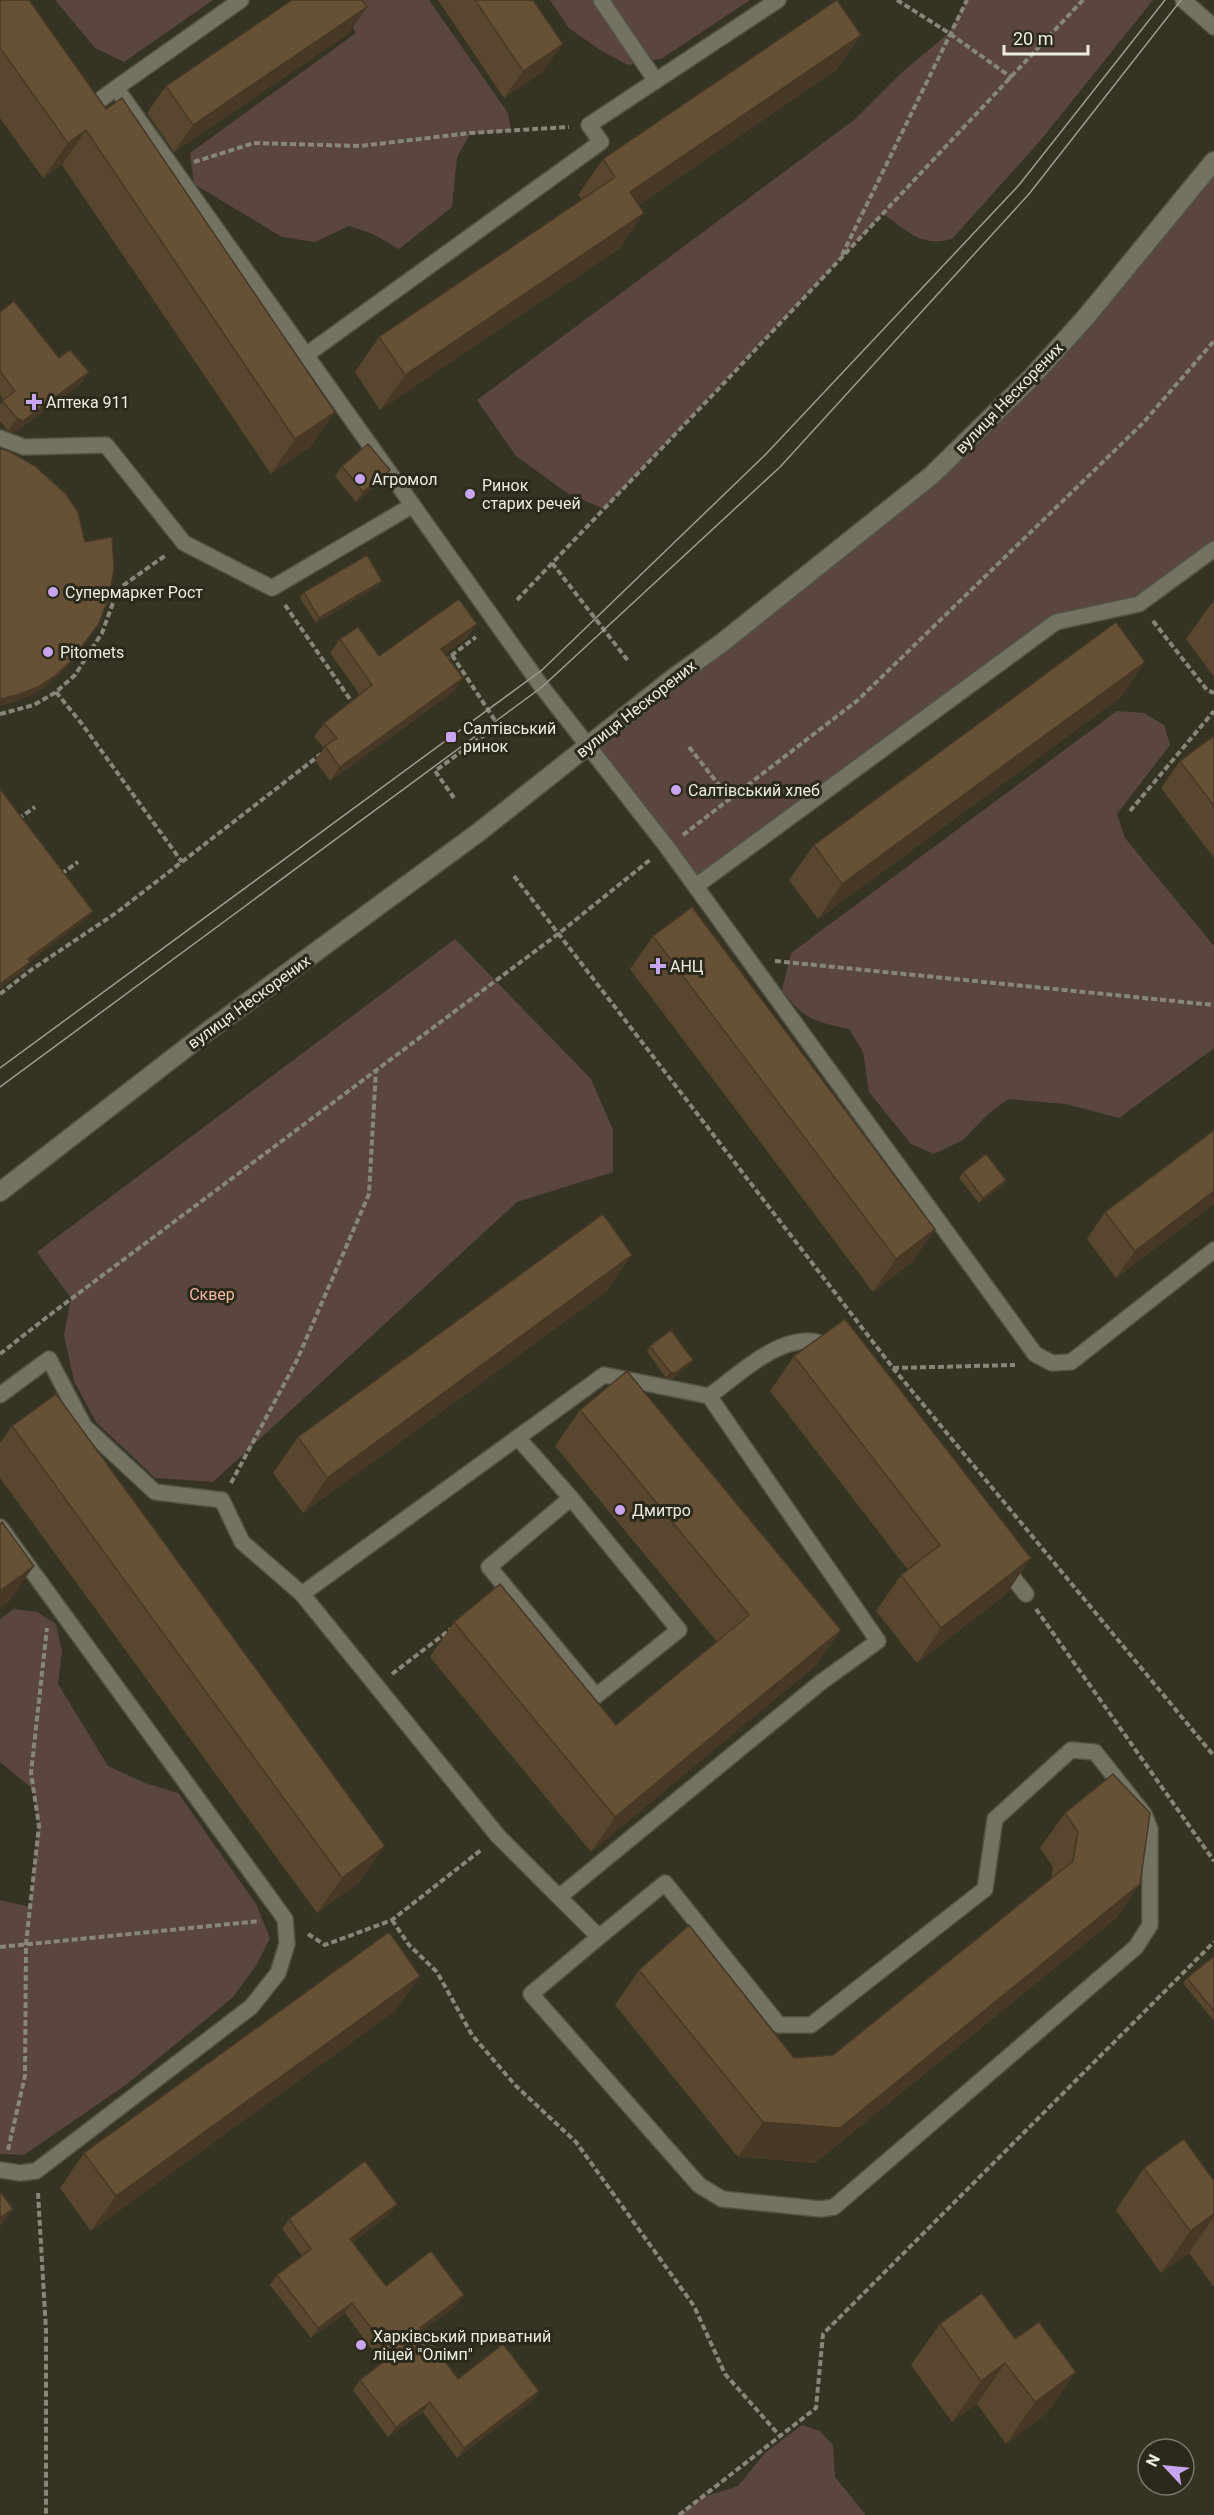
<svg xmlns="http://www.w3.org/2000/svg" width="1214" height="2515" font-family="Roboto,sans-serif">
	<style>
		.green { fill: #5a463e }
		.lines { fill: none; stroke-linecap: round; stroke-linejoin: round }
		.service-casing { stroke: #525244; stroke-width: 18 }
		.secondary-casing { stroke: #525244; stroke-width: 21 }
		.path { stroke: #878678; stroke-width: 4; stroke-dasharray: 6 3; stroke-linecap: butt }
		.service { stroke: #747361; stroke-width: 15 }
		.secondary { stroke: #747361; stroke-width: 18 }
		.tram { stroke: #9d9c8f; stroke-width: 1.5 }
		.wall { fill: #58462e }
		.shaded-wall { fill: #473926 }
		.building { fill: #665136; stroke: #473926; stroke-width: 1.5 }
		.poi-dot { fill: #c8a6ef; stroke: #2b2a1a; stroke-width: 2 }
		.labels { text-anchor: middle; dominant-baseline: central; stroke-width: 6; stroke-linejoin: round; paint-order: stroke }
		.street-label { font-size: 16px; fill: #edece2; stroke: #2b2a1a }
		.poi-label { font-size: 16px; fill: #edece2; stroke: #2b2a1a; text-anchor: start }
		.park-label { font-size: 16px; fill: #f5b7a0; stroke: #2b2a1a }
	</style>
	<rect width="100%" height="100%" fill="#353423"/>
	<path class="green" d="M55,0H213L124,62L95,48Z
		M339,0H429L508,113L511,131L470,134L457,157L452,207L399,249L373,234L349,226L315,242L282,237L194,184L190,153L356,33Z
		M550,0H750L661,59L628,65L600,50L569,28Z
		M967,0H1153L1040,141L952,239C921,248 907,230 883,214L604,509L567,493L516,456L477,400L854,120L899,75L949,33Z
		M1214,158V549L1139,604L1056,622L696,886L589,746L972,438Z
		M1117,711L1144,713L1164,725L1170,745L1117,814L1125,838L1214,946V1048L1119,1118L1066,1104L1008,1099L987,1115L963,1140L934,1154L911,1144L869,1092L863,1052L849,1029C814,1021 804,1020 782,990L791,953Z
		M455,939L591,1079L613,1130V1172L517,1202L213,1482L155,1478L96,1422L74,1381L64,1335L71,1298L37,1252Z
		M14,1609L37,1612L56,1624L62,1651L58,1684L108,1766L145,1783L178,1793L256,1904L270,1938L256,1966L232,1998L127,2084L24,2155L0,2154V1900L30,1907L39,1826L33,1789L0,1762V1619Z
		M802,2425L820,2431L833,2445L835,2477L866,2515H679L700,2498L738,2486L765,2453Z"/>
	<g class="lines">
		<g class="service-casing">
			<path id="service" d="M601,0L656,81
				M1183,0L1214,27
				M116,88L241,0
				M85,111L116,88L542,687L667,847L1035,1354L1052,1363L1071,1362L1214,1250
				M306,355L601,142L589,125L778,0
				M0,438L24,447L106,445L184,543L272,588L413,505
				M696,886L1056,622L1139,604L1214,549
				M0,1395L49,1359L84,1426L155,1492L222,1500L242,1542L302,1594L498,1836L599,1937L531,1994L699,2185L722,2199L821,2209L834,2207L1136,1947L1150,1925V1829L1144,1814L1095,1752L1071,1750L995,1819L985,1889L811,2025H779L665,1883L599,1937
				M518,1438L571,1498L679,1630L596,1696L489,1567L571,1498
				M0,1527L285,1919L287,1944L278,1973L251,2007L36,2171L20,2173L0,2170
				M1003,1565L1026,1594
				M302,1594L604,1375L709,1396C742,1373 792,1321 833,1349
				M559,1897L820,1683L878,1641L709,1396"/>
		</g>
		<g class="secondary-casing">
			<path id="secondary" d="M0,1192L204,1034L479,832L672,679L723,642L932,475L1031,378L1086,317L1214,161"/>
		</g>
		<path class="path" d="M897,0L949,33L1012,78
			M194,162L254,143L360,146L470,133L569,127
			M842,255L967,0
			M552,563L629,662
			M517,600L725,382L1083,0
			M285,605L354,705
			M1153,621L1207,690L1214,693
			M452,655L498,725L435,771L454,798
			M444,661L476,637
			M56,692L82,724L182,862
			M0,714L34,705L56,692L75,675L102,633L118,589L166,555
			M689,747L730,799
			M1130,811L1214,711
			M18,819L35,807
			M683,835L858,700L1143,423L1214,341
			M61,874L78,862
			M514,876L893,1368L1214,1756
			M775,961L1214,1005
			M0,994L31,970L116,913L321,754
			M0,1354L47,1317L558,934L651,859
			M893,1368L1015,1365
			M231,1483L297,1360L369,1194L376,1069
			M1036,1609L1214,1861
			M392,1674L451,1629
			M392,1920L409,1945L437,1972L472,2035L516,2086L576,2142L694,2306L725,2374L780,2436
			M308,1934L325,1945L392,1920L481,1850
			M0,1947L260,1921
			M8,2150L25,2076L26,1944L39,1826L31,1773L47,1628
			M38,2193L46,2330V2515
			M679,2515L816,2408L823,2334L1214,1942"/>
		<use href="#service" class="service"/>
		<use href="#secondary" class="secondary"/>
		<path class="tram" d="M0,1068L542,670L766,454L1019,185L1165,0
			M0,1087L542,687L780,467L1029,194L1181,0"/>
	</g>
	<path class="wall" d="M0,0L106,109L335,412L310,447L271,474L62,165L43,178L0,118Z
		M438,0H533L544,71L504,98Z
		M367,7L348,34L174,152L147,113L166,86Z
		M861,35L836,70L639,205L620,248L380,410L355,372L379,337L582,199L578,195L603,159Z
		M0,312L59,358L81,384L14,433L8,431L0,421V404L4,400L0,395Z
		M342,466L383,480L356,502L335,476Z
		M378,586L316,623L300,598L304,592Z
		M1214,601V677L1186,639L1211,604Z
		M477,624L467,638L445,654L463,678L453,692L330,781L315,760L324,748L314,737L324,723L360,695L330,653L340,639L379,656Z
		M1145,662L1121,697L818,919L789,880L814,845Z
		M1214,736V858L1161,788L1180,761Z
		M653,936L935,1229L912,1262L873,1292L630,969Z
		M963,1172L1003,1185L979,1203L959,1178Z
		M1214,1204L1116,1278L1087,1239L1105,1212Z
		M608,1290L303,1513L273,1473L298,1437Z
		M650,1346L689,1365L672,1379L666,1378L647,1351Z
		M794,1356L1031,1558L1006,1594L917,1663L876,1611L901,1575L908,1570L770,1391Z
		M580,1410L841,1630L816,1665L591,1852L430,1657L454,1622L616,1725L717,1642L555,1446Z
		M12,1426L361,1881L317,1913L0,1478V1443Z
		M1065,1813L1140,1884L1115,1919L815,2163L738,2157L615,2005L639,1970L794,2058L833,2055L1051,1879L1053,1867L1040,1848Z
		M1214,1956V2021L1183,1983L1187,1978Z
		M395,2011L91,2231L60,2188L84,2153Z
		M1144,2168L1214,2181V2287L1189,2253L1161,2273L1116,2210Z
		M397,2204L390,2214L353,2242L386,2286L457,2305L422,2331L458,2379L539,2391L532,2401L457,2458L423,2412L388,2437L353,2390L360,2380L382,2363L345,2313L311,2338L270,2285L277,2275L302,2256L282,2229L289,2219Z
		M982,2293L1047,2413L1006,2444L977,2404L952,2422L911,2365L940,2324Z"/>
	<path class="shaded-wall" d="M367,7L348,34L174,152L193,125Z
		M861,35L836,70L606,227L630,192Z
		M563,44L544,71L504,98L523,71Z
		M86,130L62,165L43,178L68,143Z
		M644,213L620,248L380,410L405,375Z
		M89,372L81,384L14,433L8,431L17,418Z
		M335,412L310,447L271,474L295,439Z
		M390,470L383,480L356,502L363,492Z
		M382,581L378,586L316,623L319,618Z
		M477,624L467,638L432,663L441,649Z
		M98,625L64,670L49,684L33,695L11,703L0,706V699Z
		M1145,662L1121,697L818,919L842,884Z
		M463,678L453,692L330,781L340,767Z
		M93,911L87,919L22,967L28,959Z
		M30,962L25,970L0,988V984Z
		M1006,1180L1003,1185L979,1203L983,1198Z
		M1214,1191V1204L1116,1278L1135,1251Z
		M935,1229L912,1262L873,1292L896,1259Z
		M632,1255L608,1290L303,1513L327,1478Z
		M693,1360L689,1365L672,1379L666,1378L670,1372Z
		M1031,1558L1006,1594L917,1663L941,1628Z
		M34,1566L9,1602L0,1608V1591Z
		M841,1630L816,1665L591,1852L615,1817Z
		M385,1846L361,1881L317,1913L342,1878Z
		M1140,1884L1115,1919L815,2163L738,2157L763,2122Z
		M420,1976L395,2011L91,2231L116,2196Z
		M397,2204L390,2214L343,2249L350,2239Z
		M13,2209L0,2227V2218Z
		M1214,2214V2217L1189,2253L1161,2273L1190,2231Z
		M464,2295L457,2305L412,2339L420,2328Z
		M352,2303L345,2313L311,2338L318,2328Z
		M1005,2363L977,2404L952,2422L981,2381Z
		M1076,2372L1047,2413L1006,2444L1035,2402Z
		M539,2391L532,2401L457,2458L464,2448Z
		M430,2402L423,2412L388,2437L396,2427Z"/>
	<path class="building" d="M0,0H29L106,109L122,98L335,412L295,439L86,130L68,143L0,48Z
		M292,0H362L367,7L193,125L166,86Z
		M475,0H533L563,44L523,71Z
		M837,0L861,35L630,192L644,213L405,375L379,337L615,177L603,159Z
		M14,301L59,358L70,350L89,372L23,421L17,418L2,401L15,391L0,371V312Z
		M368,444L390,470L363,492L342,466Z
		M0,449L7,450L35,466L66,494L78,512L85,542L112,537L114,569L109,598L98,625L70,662L55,676L38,687L17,695L0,699Z
		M367,555L382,581L319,618L304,592Z
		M459,599L477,624L441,649L463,678L340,767L325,746L337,738L324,723L372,685L340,639L358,627L379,656Z
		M1116,622L1145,662L842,884L814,845Z
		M1214,736V806L1180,761Z
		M0,789L93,911L28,959L30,962L0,984Z
		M692,907L935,1229L896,1259L653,936Z
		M1214,1130V1191L1135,1251L1105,1212Z
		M986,1154L1006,1180L983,1198L963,1172Z
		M603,1214L632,1255L327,1478L298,1437Z
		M845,1319L1031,1558L941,1628L901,1575L940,1545L794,1356Z
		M671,1330L693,1360L675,1373L670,1372L650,1346Z
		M627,1371L841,1630L615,1817L454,1622L500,1584L616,1725L749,1615L580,1410Z
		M56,1394L385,1846L342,1878L12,1426Z
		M2,1522L34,1566L0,1591V1524Z
		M1113,1774L1150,1813L1140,1884L840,2128L763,2122L639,1970L689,1925L794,2058L833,2055L1073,1861L1078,1832L1065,1813Z
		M389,1932L420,1976L116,2196L84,2153Z
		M1214,1956V2011L1187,1978Z
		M1184,2139L1214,2181V2214L1190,2231L1144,2168Z
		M365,2161L397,2204L350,2239L386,2286L431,2251L464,2295L420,2328L458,2379L503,2344L539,2391L464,2448L430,2402L396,2427L360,2380L392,2355L352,2303L318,2328L277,2275L311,2249L289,2219Z
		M0,2191L13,2209L0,2218Z
		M982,2293L1015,2339L1039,2322L1076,2372L1035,2402L1005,2363L981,2381L940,2324Z"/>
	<g class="poi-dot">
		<path d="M31 393h6v6h6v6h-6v6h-6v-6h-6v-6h6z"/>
		<circle cx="360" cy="479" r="6"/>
		<circle cx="470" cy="494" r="6"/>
		<circle cx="53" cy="592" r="6"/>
		<circle cx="48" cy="652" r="6"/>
		<rect x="445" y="731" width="12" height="12" rx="3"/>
		<circle cx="676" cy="790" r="6"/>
		<path d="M655 957h6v6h6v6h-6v6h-6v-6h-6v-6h6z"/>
		<circle cx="620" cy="1510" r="6"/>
		<circle cx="361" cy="2345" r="6"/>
	</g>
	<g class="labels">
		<g class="street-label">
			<text transform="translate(1009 398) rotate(-46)">вулиця Нескорених</text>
			<text transform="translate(636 709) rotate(-38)">вулиця Нескорених</text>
			<text transform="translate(249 1002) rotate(-36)">вулиця Нескорених</text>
		</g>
		<g class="poi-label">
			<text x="46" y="402">Аптека 911</text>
			<text x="372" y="479">Агромол</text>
			<text x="482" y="485">Ринок<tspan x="482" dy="18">старих речей</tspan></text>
			<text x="65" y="592">Супермаркет Рост</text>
			<text x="60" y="652">Pitomets</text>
			<text x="463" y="728">Салтівський<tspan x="463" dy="18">ринок</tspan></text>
			<text x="688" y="790">Салтівський хлеб</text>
			<text x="670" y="966">АНЦ</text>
			<text x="632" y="1510">Дмитро</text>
			<text x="373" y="2336">Харківський приватний<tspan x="373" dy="18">ліцей "Олімп"</tspan></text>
		</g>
		<g class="park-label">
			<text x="212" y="1294">Сквер</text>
		</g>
	</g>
	<g transform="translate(1166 2467) rotate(296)"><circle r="28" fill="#2b2a1a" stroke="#79786a" stroke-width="1.5"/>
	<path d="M0-4.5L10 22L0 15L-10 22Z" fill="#c8a6ef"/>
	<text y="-9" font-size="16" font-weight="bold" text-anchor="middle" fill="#edece2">N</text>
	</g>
	<path d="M1004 45v9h84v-9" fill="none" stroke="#edece2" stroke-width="3"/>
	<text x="1013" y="45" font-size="18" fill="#edece2" stroke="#2b2a1a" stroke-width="4.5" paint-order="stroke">20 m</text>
</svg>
